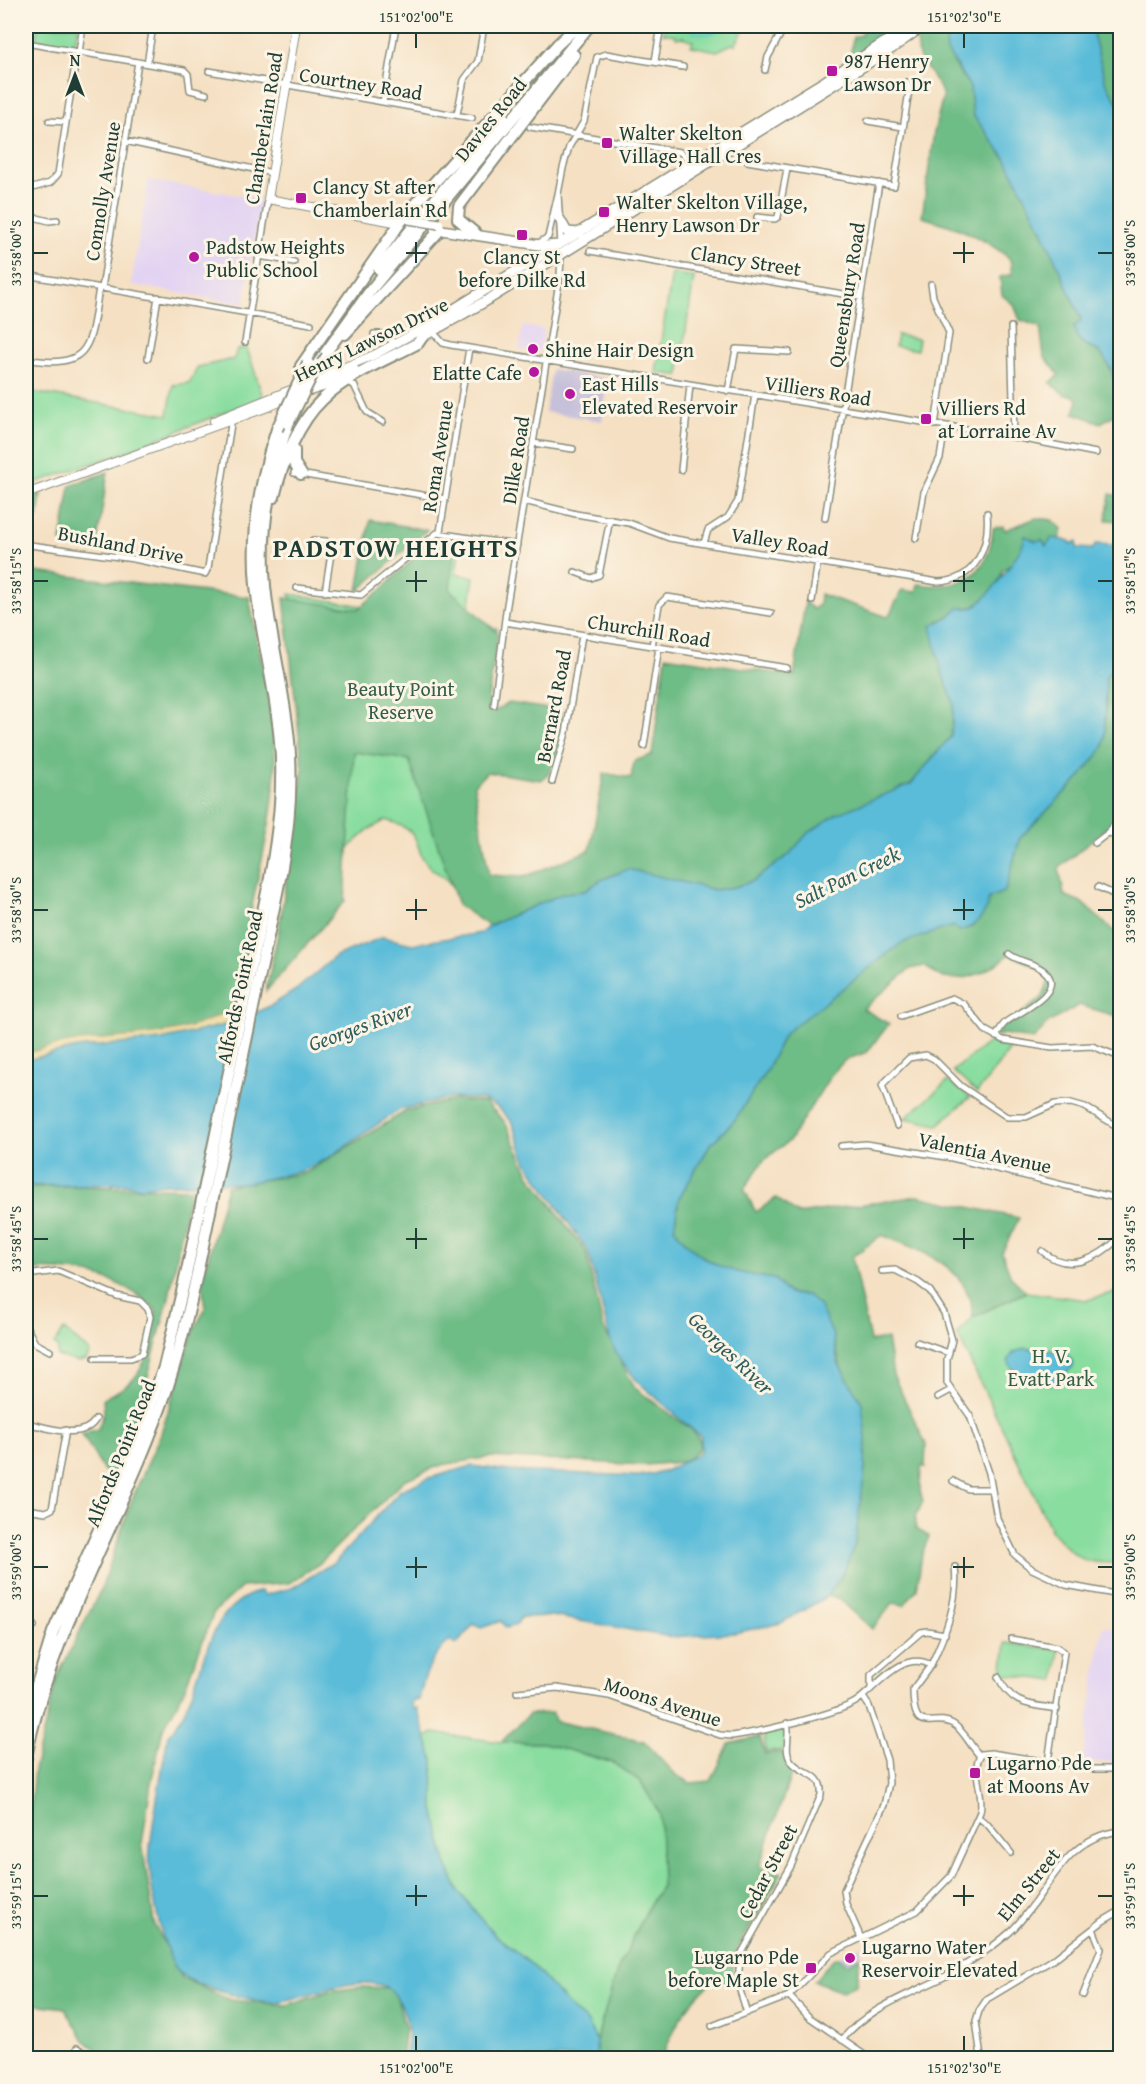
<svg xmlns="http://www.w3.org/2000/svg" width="1146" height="2084" font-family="'Gentium Book Plus',serif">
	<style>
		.built { fill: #e3d3f3 }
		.industrial { fill: #c6c0da }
		.green { fill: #88dd9f; stroke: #548d6a; stroke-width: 1.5 }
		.forest { fill: #6ebc86; stroke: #467c5d; stroke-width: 1.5 }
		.sand { fill: #eeda9e; stroke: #868c69; stroke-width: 1.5 }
		.water { fill: #5abcd9; stroke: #3c7c86; stroke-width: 1.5 }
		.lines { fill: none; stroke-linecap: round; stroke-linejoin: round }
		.stream { stroke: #5abcd9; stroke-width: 1.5 }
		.street-casing { stroke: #8a8e7c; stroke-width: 8 }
		.secondary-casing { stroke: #8a8e7c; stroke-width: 10 }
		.primary-casing { stroke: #8a8e7c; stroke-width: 12 }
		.highway-casing { stroke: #8a8e7c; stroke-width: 14 }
		.street { stroke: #fff; stroke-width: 5 }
		.secondary { stroke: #fff; stroke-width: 8 }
		.primary { stroke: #fff; stroke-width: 9 }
		.highway { stroke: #fff; stroke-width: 10 }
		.primary-bridge-casing { stroke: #8a8e7c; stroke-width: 12; stroke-linecap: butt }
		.highway-bridge-casing { stroke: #8a8e7c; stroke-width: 14; stroke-linecap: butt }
		.primary-bridge { stroke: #fff; stroke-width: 9 }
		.highway-bridge { stroke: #fff; stroke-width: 10 }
		.ticks { fill: none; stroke: #1f3d34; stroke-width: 2 }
		.poi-dot { fill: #b5179e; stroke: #fcf5e5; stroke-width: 2 }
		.labels { text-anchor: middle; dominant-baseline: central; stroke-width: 6; stroke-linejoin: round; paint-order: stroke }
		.poi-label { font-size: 20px; fill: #1f3d34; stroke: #fcf5e5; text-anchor: start }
		.street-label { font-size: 20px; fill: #1f3d34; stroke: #fcf5e5 }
		.park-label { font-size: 20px; fill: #345d49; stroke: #fcf5e5 }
		.water-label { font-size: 21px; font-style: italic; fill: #2e5d5d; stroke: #fcf5e5 }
		.district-label { font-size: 26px; font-weight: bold; letter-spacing: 1.5px; fill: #1f3d34; stroke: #fcf5e5 }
		.neatline { fill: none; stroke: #1f3d34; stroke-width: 2 }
		.ticks-label { font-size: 15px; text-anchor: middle; fill: #1f3d34 }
	</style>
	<rect width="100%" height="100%" fill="#fcf5e5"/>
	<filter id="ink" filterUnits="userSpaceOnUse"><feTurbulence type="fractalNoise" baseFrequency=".0167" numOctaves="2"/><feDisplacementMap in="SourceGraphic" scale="12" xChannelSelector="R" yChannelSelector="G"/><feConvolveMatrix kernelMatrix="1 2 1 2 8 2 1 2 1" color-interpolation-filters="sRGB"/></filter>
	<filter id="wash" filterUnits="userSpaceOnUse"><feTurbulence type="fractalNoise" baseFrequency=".008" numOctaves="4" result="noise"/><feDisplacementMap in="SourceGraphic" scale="24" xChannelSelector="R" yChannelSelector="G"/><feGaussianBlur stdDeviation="1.35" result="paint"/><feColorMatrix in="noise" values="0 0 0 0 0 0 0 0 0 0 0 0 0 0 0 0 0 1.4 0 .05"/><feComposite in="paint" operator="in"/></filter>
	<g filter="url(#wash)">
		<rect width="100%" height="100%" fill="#f5e0c3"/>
		<path class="built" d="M148,180L261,199L244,304L131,285Z
			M523,326L544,329L541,350L538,352L519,349Z
			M1103,1626L1120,1629V1762H1082Z"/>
		<path class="industrial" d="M552,369L608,379L602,421L545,412Z
			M862,1946L856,1985L842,1991L814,1981L833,1959Z"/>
		<path class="green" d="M38,26H79L74,46L36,40Z
			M664,26H746L735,45L732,44L717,51L691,46L693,41L683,37L676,38V35L663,33Z
			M672,273L694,277L679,376L656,372Z
			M897,335L919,339L917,350L895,346Z
			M247,348L263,397L122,453L26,486V391L168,415L173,385L189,383L198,367L234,359L237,349Z
			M439,540L460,543L456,574L474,577L469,609L380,595L379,592Z
			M290,594L497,628L454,890C446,876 443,878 431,868C409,849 430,833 386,820L368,830L348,849Z
			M990,1041L1010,1049L977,1093L953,1071Z
			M948,1081L970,1097L938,1125L905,1118Z
			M1120,1291V1563C1081,1563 1079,1561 1052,1532L957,1334L973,1317L1026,1292L1087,1300Z
			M64,1330L90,1352L86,1360L78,1362L57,1356L58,1349L54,1344Z
			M1006,1643L1059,1650L1055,1681L1002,1674Z
			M784,1730L783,1750L766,1752L764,1734Z
			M433,1733L501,1742L544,1743L614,1763L641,1782L660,1814L662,1886L650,1904L617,1971L596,2041L588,2023L570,2007L532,1965L493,1933L459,1892L446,1863L434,1809L433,1760L426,1737Z"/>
		<path class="forest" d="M887,26H901L850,59L853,37L861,35L864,28H889Z
			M937,26H962L946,40L955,66L970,86L973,115L1005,158L1042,230L1081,319V322L1074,326C1077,350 1090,342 1101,354C1114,369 1120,393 1120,411L1101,423L1074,413L1078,400L1072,395H1065L1050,383L1059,375L1044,356L1040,327L1020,320L1014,305L1002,295L1000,277L1012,274L1010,259C983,236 954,226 922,217L934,132L943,96L939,86L919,57L917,40Z
			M1091,26H1120V107L1105,81Z
			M108,472L96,548L61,542L70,486Z
			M41,494L38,517L26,516V500Z
			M1110,494L1120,496V521L1106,520Z
			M1036,518L1053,520L1062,529L1060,538L1046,546L1030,539C1021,549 1014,565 1003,570C999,584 986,601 973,607C968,608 962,607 959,609C951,612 947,618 938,621L941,670L954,703L951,736L911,784L862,804L807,834L789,855L754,880L735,887L715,890L628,869L601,880L585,891L564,893L489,926L458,905L409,760L354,752L345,901L266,991L279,929L303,770L284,598L358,609L381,590L437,536L455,539L450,590L498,633L488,698L490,711H495L509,703L562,711C559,732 561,769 541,780L487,772L474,785L489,875L524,877L590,850L604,773L631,778L634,761L652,755L666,656L794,676L805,602L813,609L819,605L820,594L888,617L902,590L916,592L918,584C961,591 990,575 993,528L1003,526L1005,530Z
			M370,520L427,530L358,591Z
			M26,571L249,597C258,649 272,702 275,754C277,821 253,882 245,947C241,973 238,998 233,1023L50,1053L26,1060Z
			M1120,663V816L1059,868L1064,895L1081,902L1119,936L1112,959L1120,963V1017L1079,1005L1048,1023L1033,1040L1004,1034L996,1037L1000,1029L1042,998L1049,981L1043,970L1009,954C994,970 966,982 944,978C938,977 930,970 924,966L910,969L863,1009L889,1024L867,1052L845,1060L831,1075L790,1140L764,1160L744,1189L756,1212L776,1198L798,1214L918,1196L1019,1218L1002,1253L1011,1277L1026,1292L973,1317C969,1264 924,1253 882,1235L852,1257L870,1341L887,1339L893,1375L926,1444L925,1467H921L920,1491L923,1501L916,1517V1529L929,1536L922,1554L917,1589L904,1605L893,1603L872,1629L839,1599L828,1596L844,1572L865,1469L833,1335L807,1295C791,1296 784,1292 775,1279C731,1273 700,1265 674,1228L679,1198L710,1145L734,1121L768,1068L784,1034L902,942L953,926L989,898L1005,891L1020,838L1081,776L1103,748L1105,738L1106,675Z
			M454,1100L485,1102L505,1122L529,1174L586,1252L603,1327L635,1388L692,1430L700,1440V1447L691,1457L681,1462L645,1465L490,1457L441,1465L404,1480L319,1564L289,1583L242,1587L214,1612L182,1695L163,1729L151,1783L142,1843L154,1923L182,1978L230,2000L287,2005L329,1991L362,1987L394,1988L405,2027L401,2058H107L84,2040L65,2008L26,2003L27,1843L34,1770L57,1677L102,1587L132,1499L161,1433L193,1332L205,1309L202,1281L227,1186L305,1173L406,1111Z
			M71,1186L190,1189L169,1297L139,1409L112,1478L102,1468L82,1434L98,1429L104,1412L103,1399C111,1394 121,1390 128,1384C148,1369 153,1333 156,1310C119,1275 76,1267 26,1270V1187Z
			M553,1713L555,1721L644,1741L676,1775L690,1783L711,1781L729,1744L760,1737L765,1754L782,1752L792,1772L759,1867L782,1872L736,1952L731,1982L710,1983C684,2008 675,2025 662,2058H597L596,2041L617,1971L650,1904L662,1886L660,1814L641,1782L614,1763L544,1743L501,1742L529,1714Z
			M838,1957L848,1964L860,1957L856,1985L842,1991L814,1981L833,1959Z"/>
		<path class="sand" d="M232,1008L233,1023L162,1040L77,1048L26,1060V1054C94,1028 168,1049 232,1008Z"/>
		<path class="water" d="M962,26H1091L1105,81L1120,107V392C1115,381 1110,363 1101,354C1090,342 1077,349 1074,326L1080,322L1081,319L1042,230L1005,158L973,115L970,87L947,51L946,40Z
			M1025,536L1036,541L1042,540L1046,546L1052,538L1070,541L1071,544L1077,541V548L1093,549L1095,544L1114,545L1115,539L1120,540V663L1106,675L1105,738L1103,748L1081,776L1020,838L1005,891L989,898C986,915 977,927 959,931L953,926L902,943L784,1034L768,1068L734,1121L710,1145L679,1198L674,1228C700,1265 731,1273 775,1279C784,1292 791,1296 807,1295L819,1305L833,1335L838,1363L862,1403L866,1439L865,1469L855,1544L844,1572L828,1596L781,1623L734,1633L671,1637L552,1616L521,1617L516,1625L506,1628L501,1621L481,1628L474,1624L456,1645L450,1640C431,1658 424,1674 419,1700H412L411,1708H417L433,1760L434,1809L446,1863L459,1892L493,1933L532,1965L570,2007L588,2023L596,2041L597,2058H404C409,2039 410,2023 401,2006C398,2001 396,1994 391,1990C365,1970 304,1999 276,2002C257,2003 189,1986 178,1971C161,1948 147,1876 150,1848C154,1810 162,1772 168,1735C208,1694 196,1608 261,1591L264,1595L292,1588L336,1561L401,1490L429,1478L472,1466L510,1471L639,1476L663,1472L697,1455L701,1449V1437L637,1381L617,1355L610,1339L588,1251L527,1163L511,1121L496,1106L482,1099L450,1098L399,1110L328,1158L302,1171L247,1183L165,1184L142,1187L123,1184L26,1186V1060L77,1048L162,1040L233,1023L272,1005L296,990L336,956L383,937L412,944L481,933L489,926L527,909L564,893L585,891L601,880L628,869L715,890L735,887L754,880L789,855L807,834L837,814L911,784L951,736L954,703L941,670L931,626L950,617L958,608C963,608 971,609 976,606C989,596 1024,550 1025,536Z
			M1024,1348L1065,1352L1072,1361L1073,1367L1052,1384C1037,1381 1014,1378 1008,1361L1013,1353Z"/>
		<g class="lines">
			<path class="stream" d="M692,32L708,34L729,26"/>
		</g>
	</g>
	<g filter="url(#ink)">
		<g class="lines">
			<g class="street-casing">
				<path id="street" d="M816,26L855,29
					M26,43L184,70L188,74L190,90L206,94
					M79,52L83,26
					M655,61L661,26
					M147,64L153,26
					M765,70L768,57L785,26
					M209,71L472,118
					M383,102L396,26
					M457,114L464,80L478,61L484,26
					M49,121L66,122
					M868,121L903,127
					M530,127L680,152L694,164
					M125,141L272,173
					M747,161L894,186L909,91L907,82
					M30,189V216L49,221L57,220
					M26,190L50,183L58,174L77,52
					M757,217L775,219L778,217L787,169
					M537,244L548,237L558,194
					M561,245L558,194L563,168L569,147L584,121L597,57L606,54L683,67
					M590,251L861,297
					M259,256L294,262
					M26,275L311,324
					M931,284L933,297L949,333L935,425
					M102,288L138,62
					M1011,327L1014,437
					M433,332L443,343L451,345L1014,437L1096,453
					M374,334H385L395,344
					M245,342L268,199
					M148,358L158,297
					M26,359C94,371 90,342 99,288
					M346,382L354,385L367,412L383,422
					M728,391L736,349L789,352
					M311,392L337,384
					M533,443L573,449
					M681,470L690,385
					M294,473L445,499
					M524,501L576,514L629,523L669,538L938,582C976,581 990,546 987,513
					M825,518L879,183
					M440,532L469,348
					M916,538L924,492L940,458L945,427
					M313,540L326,541L332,547L325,592
					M704,543L708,530L728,517L738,501L755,395
					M30,545L134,559L205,574L208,568L232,418
					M575,572L591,578L599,575L610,519
					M297,588L361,595L437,533L517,545
					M812,601L819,553
					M505,622L787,668
					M652,646L659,605L667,597L771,613
					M494,705L506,611L560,276L561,255
					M644,746L659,647
					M552,782L566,733L582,635
					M1119,819L1108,833L1120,835
					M1095,843L1108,833
					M1098,887L1120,897
					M901,1016L952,998L964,1004L985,1030L1003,1040L1052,1048L1092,1046L1120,1057
					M996,1037C999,1031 1001,1026 1006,1022C1017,1013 1070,991 1043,970C1033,962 1019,962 1009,954
					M897,1126L882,1085L909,1058L926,1055L934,1059L961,1086L1007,1117H1026L1055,1104L1071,1103L1085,1107L1120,1128
					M841,1146L866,1144L952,1158L1120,1199
					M1042,1251C1069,1274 1098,1259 1120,1237
					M882,1271L895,1270L918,1282L930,1291L944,1313L952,1340L947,1359V1383L970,1416L989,1473L997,1518L1015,1555L1032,1569L1066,1585L1120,1595
					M26,1275L58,1271L117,1296L140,1301L148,1309L150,1317L142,1354L131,1358H95
					M26,1326L35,1343L50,1351
					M917,1342L949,1353
					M938,1397L951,1390
					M26,1423C47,1427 83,1442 96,1419
					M953,1481L968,1489H992
					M26,1509L46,1512L52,1509L66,1430
					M26,1629L34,1626
					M1011,1639L1057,1647L1064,1652L1048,1762
					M931,1665C945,1635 959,1601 955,1567
					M998,1677C1013,1706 1027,1704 1057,1709
					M871,1689V1675L921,1632L927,1631L945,1634
					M517,1692L557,1688L609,1696L720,1735L732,1736C756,1733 840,1713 857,1701C877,1687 902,1649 931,1665L913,1689C913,1740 933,1712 953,1724C964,1730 970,1746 980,1756
					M978,1817L988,1825L1011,1853
					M861,1938L846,1904L844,1890L884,1805L889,1783L887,1760L869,1706L863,1697
					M1083,1995L1101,1949L1093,1929
					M789,1996L809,2017L869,2058
					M747,2013L738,1984L740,1956L791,1866L821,1795C823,1771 803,1776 791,1761C783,1750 791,1735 787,1723
					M712,2026L789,1996L831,1953L917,1911L951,1876L980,1812C985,1794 970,1770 981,1754L991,1753L1093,1769H1120
					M842,2040C866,2009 908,1995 942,1978C964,1966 991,1949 1010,1932C1048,1897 1060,1838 1120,1831
					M77,2048L94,2058
					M1046,2055L1054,2058
					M915,2058H916
					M981,2058L976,2021L979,2011L987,1999L1054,1959L1103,1921L1120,1911"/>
			</g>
			<g class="secondary-casing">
				<path id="secondary" d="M296,26L268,199L400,223
					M369,214L404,218
					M309,382L374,355L420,330
					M214,421L298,387
					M26,494L268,407L355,370"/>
			</g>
			<g class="primary-casing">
				<path id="primary" d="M558,216L567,232L580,233
					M435,229L546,246L558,245
					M420,330L825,81L910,26
					M422,337L486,301L891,49L923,26"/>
			</g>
			<g class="highway-casing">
				<path id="highway" d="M476,234L458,219L459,206L574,55
					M379,269L503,116
					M345,334L440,230
					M319,362L370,291L589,26
					M301,366L407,213L558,44L574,29
					M294,450V463L301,474
					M274,497C282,464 298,422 323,399C349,374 386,360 418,343L422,337
					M26,1720L53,1632L136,1447L164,1367L186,1275L270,878C278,833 284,788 280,742C276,689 261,638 256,585C251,532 260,479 277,429
					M26,1758C51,1626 126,1513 168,1386C190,1317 203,1244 218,1173C239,1073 261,973 281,873C289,829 293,785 289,741C284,689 270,638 265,586C260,531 269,477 288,424"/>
			</g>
			<use href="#street" class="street"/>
			<use href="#secondary" class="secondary"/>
			<use href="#primary" class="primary"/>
			<use href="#highway" class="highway"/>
			<g class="primary-bridge-casing">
				<path id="primary-bridge" d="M409,219L439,224"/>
			</g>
			<g class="highway-bridge-casing">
				<path id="highway-bridge" d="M316,373L327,356
					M288,424L317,365
					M277,429L308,363"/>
			</g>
			<use href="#primary-bridge" class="primary-bridge"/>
			<use href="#highway-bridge" class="highway-bridge"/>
		</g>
	</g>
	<path class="ticks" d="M416,33V48M964,33V48M416,242V263M964,242V263M33,253H48M406,253H427M953,253H974M1098,253H1113M416,571V592M964,571V592M33,581H48M406,581H427M953,581H974M1098,581H1113M416,899V920M964,899V920M33,910H48M406,910H427M953,910H974M1098,910H1113M416,1228V1249M964,1228V1249M33,1239H48M406,1239H427M953,1239H974M1098,1239H1113M416,1557V1578M964,1557V1578M33,1567H48M406,1567H427M953,1567H974M1098,1567H1113M416,1885V1906M964,1885V1906M33,1896H48M406,1896H427M953,1896H974M1098,1896H1113M416,2036V2051M964,2036V2051"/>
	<g class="poi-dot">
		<rect x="826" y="65" width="12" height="12" rx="3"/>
		<rect x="601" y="137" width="12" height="12" rx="3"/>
		<rect x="295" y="192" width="12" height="12" rx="3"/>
		<rect x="598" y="206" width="12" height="12" rx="3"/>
		<rect x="516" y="229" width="12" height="12" rx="3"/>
		<circle cx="194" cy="257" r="6"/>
		<circle cx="533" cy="349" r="6"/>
		<circle cx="534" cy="372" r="6"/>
		<circle cx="570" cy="394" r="6"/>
		<rect x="920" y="413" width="12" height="12" rx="3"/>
		<rect x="969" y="1767" width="12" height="12" rx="3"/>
		<circle cx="850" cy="1958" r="6"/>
		<rect x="805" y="1962" width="12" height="12" rx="3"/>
	</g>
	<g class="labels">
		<g class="poi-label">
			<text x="844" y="60">987 Henry<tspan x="844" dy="23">Lawson Dr</tspan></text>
			<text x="619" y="132">Walter Skelton<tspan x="619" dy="23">Village, Hall Cres</tspan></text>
			<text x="313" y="186">Clancy St after<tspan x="313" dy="23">Chamberlain Rd</tspan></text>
			<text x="616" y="201">Walter Skelton Village,<tspan x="616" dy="23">Henry Lawson Dr</tspan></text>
			<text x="206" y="246">Padstow Heights<tspan x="206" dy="23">Public School</tspan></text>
			<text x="522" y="256" text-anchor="middle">Clancy St<tspan x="522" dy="23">before Dilke Rd</tspan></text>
			<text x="545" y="349">Shine Hair Design</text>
			<text x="522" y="372" text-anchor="end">Elatte Cafe</text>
			<text x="582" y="383">East Hills<tspan x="582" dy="23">Elevated Reservoir</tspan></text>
			<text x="938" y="407">Villiers Rd<tspan x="938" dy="23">at Lorraine Av</tspan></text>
			<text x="987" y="1762">Lugarno Pde<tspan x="987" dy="23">at Moons Av</tspan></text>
			<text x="862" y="1946">Lugarno Water<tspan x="862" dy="23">Reservoir Elevated</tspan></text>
			<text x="799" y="1956" text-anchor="end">Lugarno Pde<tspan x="799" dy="23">before Maple St</tspan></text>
		</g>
		<g class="street-label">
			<text transform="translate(361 83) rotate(9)">Courtney Road</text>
			<text transform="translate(490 119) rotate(-51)">Davies Road</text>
			<text transform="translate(263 128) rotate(-81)">Chamberlain Road</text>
			<text transform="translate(102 191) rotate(-81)">Connolly Avenue</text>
			<text transform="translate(746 260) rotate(9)">Clancy Street</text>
			<text transform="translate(846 295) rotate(-81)">Queensbury Road</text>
			<text transform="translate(371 339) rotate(-26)">Henry Lawson Drive</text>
			<text transform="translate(818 390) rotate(9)">Villiers Road</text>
			<text transform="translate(437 456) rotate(-81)">Roma Avenue</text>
			<text transform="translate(515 460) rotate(-81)">Dilke Road</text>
			<text transform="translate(780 541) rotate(9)">Valley Road</text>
			<text transform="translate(121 544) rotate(11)">Bushland Drive</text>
			<text transform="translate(649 630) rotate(9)">Churchill Road</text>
			<text transform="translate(553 706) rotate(-79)">Bernard Road</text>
			<text transform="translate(239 987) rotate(-78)">Alfords Point Road</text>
			<text transform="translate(985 1152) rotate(12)">Valentia Avenue</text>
			<text transform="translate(120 1453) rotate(-68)">Alfords Point Road</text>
			<text transform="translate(663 1701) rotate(18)">Moons Avenue</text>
			<text transform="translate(767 1871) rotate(-62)">Cedar Street</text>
			<text transform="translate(1028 1884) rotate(-51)">Elm Street</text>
		</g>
		<g class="park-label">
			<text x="401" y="688">Beauty Point<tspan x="401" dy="23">Reserve</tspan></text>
			<text x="1051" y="1355">H. V.<tspan x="1051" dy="23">Evatt Park</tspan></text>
		</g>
		<g class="water-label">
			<text transform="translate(847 877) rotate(-26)">Salt Pan Creek</text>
			<text transform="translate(360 1026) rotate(-20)">Georges River</text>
			<text transform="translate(731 1353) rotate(44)">Georges River</text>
		</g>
		<g class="district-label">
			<text x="396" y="547">PADSTOW HEIGHTS</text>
		</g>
	</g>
	<rect width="1146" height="2084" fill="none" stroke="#fcf5e5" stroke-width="66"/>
	<g transform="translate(75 75)" stroke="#fcf5e5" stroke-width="4.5" paint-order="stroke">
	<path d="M0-4.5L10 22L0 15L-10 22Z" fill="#1f3d34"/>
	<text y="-9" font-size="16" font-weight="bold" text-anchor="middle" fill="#1f3d34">N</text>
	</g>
	<rect x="33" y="33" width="1080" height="2018" class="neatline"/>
	<g class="ticks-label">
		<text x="416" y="22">151°02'00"E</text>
		<text x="964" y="22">151°02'30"E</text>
		<text transform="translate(16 253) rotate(-90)" y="5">33°58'00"S</text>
		<text transform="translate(1130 253) rotate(-90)" y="5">33°58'00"S</text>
		<text transform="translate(16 581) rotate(-90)" y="5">33°58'15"S</text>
		<text transform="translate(1130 581) rotate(-90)" y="5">33°58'15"S</text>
		<text transform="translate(16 910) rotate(-90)" y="5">33°58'30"S</text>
		<text transform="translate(1130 910) rotate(-90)" y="5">33°58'30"S</text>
		<text transform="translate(16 1239) rotate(-90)" y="5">33°58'45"S</text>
		<text transform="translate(1130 1239) rotate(-90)" y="5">33°58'45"S</text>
		<text transform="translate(16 1567) rotate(-90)" y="5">33°59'00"S</text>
		<text transform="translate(1130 1567) rotate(-90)" y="5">33°59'00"S</text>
		<text transform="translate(16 1896) rotate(-90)" y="5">33°59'15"S</text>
		<text transform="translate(1130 1896) rotate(-90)" y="5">33°59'15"S</text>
		<text x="416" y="2073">151°02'00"E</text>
		<text x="964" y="2073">151°02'30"E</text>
	</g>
</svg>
